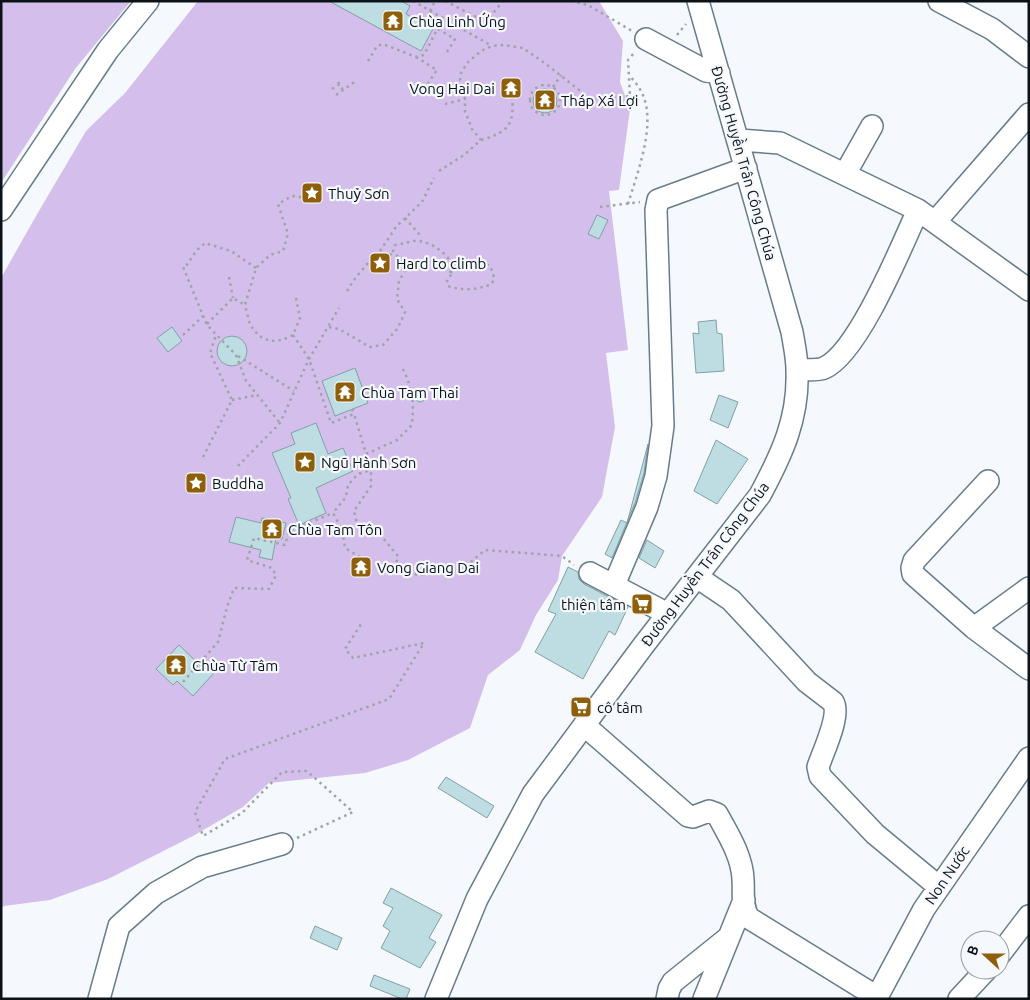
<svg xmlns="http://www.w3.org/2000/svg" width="1030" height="1000" font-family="Ubuntu,sans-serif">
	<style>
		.green { fill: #d4bfec }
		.building { fill: #bddde2; stroke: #82a0a4 }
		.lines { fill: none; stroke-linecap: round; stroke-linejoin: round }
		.minor-casing { stroke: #677c8c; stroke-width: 24 }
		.path { stroke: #9ea4a8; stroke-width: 2.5; stroke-dasharray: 2.5 4; stroke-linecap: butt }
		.minor { stroke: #fff; stroke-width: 21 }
		.labels { text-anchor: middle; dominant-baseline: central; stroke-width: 4.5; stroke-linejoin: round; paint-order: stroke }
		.poi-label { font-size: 15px; fill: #0b1319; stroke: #f5f9fd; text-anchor: start }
		.street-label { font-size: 15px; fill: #0b1319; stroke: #f5f9fd }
	</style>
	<rect width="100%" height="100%" fill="#f5f9fd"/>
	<path class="green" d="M1,1H131L75,69L1,183Z
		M198,1H599L623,41L620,82L630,109L619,190L609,191L628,350L606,353L615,427L602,497L562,556L558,580L536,615L520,650L488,675L470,728L408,760L365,773L269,783L243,807L193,836L108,879L50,900L4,906L1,908V278L36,216L86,131L125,93Z"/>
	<path class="building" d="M329,1H401L410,6L406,14L433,29L421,51Z
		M533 101a12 12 0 1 1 24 0a12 12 0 1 1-24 0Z
		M597,215L608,220L599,239L588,234Z
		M716,320L717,333L722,334L724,371L696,373L693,333L699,334L698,322Z
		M172,327L182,341L168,352L157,338Z
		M217 351a15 15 0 1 1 30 0a15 15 0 1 1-30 0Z
		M355,368L368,403L335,416L322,381Z
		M414 396a6 6 0 1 1 12 0a6 6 0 1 1-12 0Z
		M719,395L738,402L728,428L710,420Z
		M316,423L328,454L343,448L353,471L316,488L326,513L299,525L288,499L291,498L272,453L295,444L291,433Z
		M716,440L748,459L717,504L694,491Z
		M648,444L644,473L635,503L612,558L605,554L621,520L627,523Z
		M236,517L261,523L262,518L286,523L282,539L276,538L272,560L259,557L261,550L229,542Z
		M647,540L664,551L655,568L639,558Z
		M568,567L578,572L579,579L584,584L628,607L615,635L609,631L583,679L535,652L556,614L548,611Z
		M179,645L203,668L205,665L214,673L193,696L177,681L173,685L156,669Z
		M446,777L494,806L487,818L438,788Z
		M391,888L442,915L429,938L436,942L420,968L381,948L390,931L383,926L393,908L383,903Z
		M315,926L342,938L337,950L310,938Z
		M374,975L410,989L406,999H402L370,986Z"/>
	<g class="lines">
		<g class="minor-casing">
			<path id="minor" d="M939,1L992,29L1029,57
				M646,39L706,71L719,73
				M739,140L780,143L918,210L1029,290
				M845,174L872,126
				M1,210L108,50L148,1
				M935,222L1029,114
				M797,370C805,369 817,371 824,368C858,354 902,245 918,210
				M988,481L914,561L912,568L913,574L974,628L1029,669
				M590,573L668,614
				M697,577L731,600L807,682L833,702C841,715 823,752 818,767L820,776L875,834L939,887
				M614,585L647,507L656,476L663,426L656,210L658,200L746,168
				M974,628L1029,588
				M584,725L688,816L693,817L709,811L717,814C728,834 742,856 743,879C744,892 741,907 749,918L877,997
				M1000,954L1029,916
				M99,999L119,926L156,893L202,867L282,844
				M436,999L477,899L533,794L643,646L760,495C782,454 799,418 797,370C797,357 794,344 792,332L698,1
				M667,999L669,989L673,982L729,937
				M704,999L744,900
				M876,999L924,909L1029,758
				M959,999L986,970"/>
		</g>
		<path class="path" d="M413,1L492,46
			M445,1L486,22L503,1
			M571,1L588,5L632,31
			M430,11L435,1
			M438,29L455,39L447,52
			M677,35L686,24
			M416,57L437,70L428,83
			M368,61L377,46L383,44L416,57L424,55L443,18
			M338,82L343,90
			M530 100a15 15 0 1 1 30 0a15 15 0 1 1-30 0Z
			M553,87L561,75
			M332,89L340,84
			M336,95L356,81
			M445,104L465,99
			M481,140C512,131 514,123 512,93
			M439,171L464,155L481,140L472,129L465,111V99L460,80L461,73L467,63L481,51L492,46L504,45L523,48L546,64L592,100L630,96L628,60L635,52
			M628,204C637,174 655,128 644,98C641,89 635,82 629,75
			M600,207L640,202
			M405,218L420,235
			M380,251L396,227L422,202L434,178
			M380,263L386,261L393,251
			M256,268L231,251L205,243L197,250L186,266L183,267L207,325L236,355L246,381L280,423
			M229,277L233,298
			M347,291L353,281L368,263
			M296,298L300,318L293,335L282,340L270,341L259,336L250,325L245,305L256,268L270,255L283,251L288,234L278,204L292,196L308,198
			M207,324L233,298L245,305
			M329,327L339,329L370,347L383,345L398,328L405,312L397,299L399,281L407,267L393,251L395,245C402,244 408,242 414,241C430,239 453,257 455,272H450L452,273L447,281L448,286C462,291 477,290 492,284C496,273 492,269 484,261
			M183,335L203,316
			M293,335L309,359L331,423L354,414L371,470V486L354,511L358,528L378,532L398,556L396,565L419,576L441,568L471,562L485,550L562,556L574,565
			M238,356L294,391
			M232,400L257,395
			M352,409L354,414
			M366,454L397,440L412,425C414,402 413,389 402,367
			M203,457L232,400L210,353L216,335
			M238,466L280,423L309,359L339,308
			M363,563L360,557L345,548L342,529L333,513L346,497L348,485L358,474L371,470
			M183,682L218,642L227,607L234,588L269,589L276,575L272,568L247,560L254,538L285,545L289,531L333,513
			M297,838L353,812L307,771L282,772L242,813L203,836L195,812L225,759L389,699L424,643L353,658L345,649L363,621"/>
		<use href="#minor" class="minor"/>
	</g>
	<defs>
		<g id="temple-square" transform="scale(1.125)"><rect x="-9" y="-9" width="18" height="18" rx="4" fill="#8e5f08" stroke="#f5f9fd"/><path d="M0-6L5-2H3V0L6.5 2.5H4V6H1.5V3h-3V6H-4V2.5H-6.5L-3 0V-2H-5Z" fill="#fff"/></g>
		<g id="sight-square" transform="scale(1.125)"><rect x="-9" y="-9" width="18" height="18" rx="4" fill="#8e5f08" stroke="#f5f9fd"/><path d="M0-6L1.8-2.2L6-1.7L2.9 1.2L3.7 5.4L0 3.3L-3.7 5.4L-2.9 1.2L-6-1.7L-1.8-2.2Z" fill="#fff"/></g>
		<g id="supermarket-square" transform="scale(1.125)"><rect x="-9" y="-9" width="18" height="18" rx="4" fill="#8e5f08" stroke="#f5f9fd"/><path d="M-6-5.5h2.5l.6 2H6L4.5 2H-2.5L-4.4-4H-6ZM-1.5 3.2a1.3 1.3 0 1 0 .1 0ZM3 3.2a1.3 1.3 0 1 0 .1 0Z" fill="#fff"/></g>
	</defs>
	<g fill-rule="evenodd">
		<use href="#temple-square" x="393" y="21"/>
		<use href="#temple-square" x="511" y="88"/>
		<use href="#temple-square" x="545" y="100"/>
		<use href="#sight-square" x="312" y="193"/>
		<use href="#sight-square" x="380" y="263"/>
		<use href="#temple-square" x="345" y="392"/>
		<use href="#sight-square" x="305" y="462"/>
		<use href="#sight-square" x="196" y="483"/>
		<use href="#temple-square" x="272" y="529"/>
		<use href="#temple-square" x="361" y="567"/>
		<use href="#supermarket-square" x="642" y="604"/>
		<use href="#temple-square" x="176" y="665"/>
		<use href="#supermarket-square" x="581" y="707"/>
	</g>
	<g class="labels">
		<g class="poi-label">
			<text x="409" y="21">Chùa Linh Ứng</text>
			<text x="495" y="88" text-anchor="end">Vong Hai Dai</text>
			<text x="561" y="100">Tháp Xá Lợi</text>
			<text x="328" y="193">Thuỷ Sơn</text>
			<text x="396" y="263">Hard to climb</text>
			<text x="361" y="392">Chùa Tam Thai</text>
			<text x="321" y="462">Ngũ Hành Sơn</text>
			<text x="212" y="483">Buddha</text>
			<text x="288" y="529">Chùa Tam Tôn</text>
			<text x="377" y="567">Vong Giang Dai</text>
			<text x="626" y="604" text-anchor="end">thiện tâm</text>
			<text x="192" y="665">Chùa Từ Tâm</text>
			<text x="597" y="707">cô tâm</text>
		</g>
		<g class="street-label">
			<text transform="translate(744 163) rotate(74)">Đường Huyền Trân Công Chúa</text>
			<text transform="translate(705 564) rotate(-53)">Đường Huyền Trân Công Chúa</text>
			<text transform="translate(947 875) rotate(-56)">Non Nước</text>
		</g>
	</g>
	<rect width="1030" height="1000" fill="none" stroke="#0b1319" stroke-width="5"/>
	<g transform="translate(985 955) rotate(291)"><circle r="24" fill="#f5f9fd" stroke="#979da2"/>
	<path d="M0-4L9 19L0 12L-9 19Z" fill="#8e5f08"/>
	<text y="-8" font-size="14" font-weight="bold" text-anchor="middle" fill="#0b1319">B</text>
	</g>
</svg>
